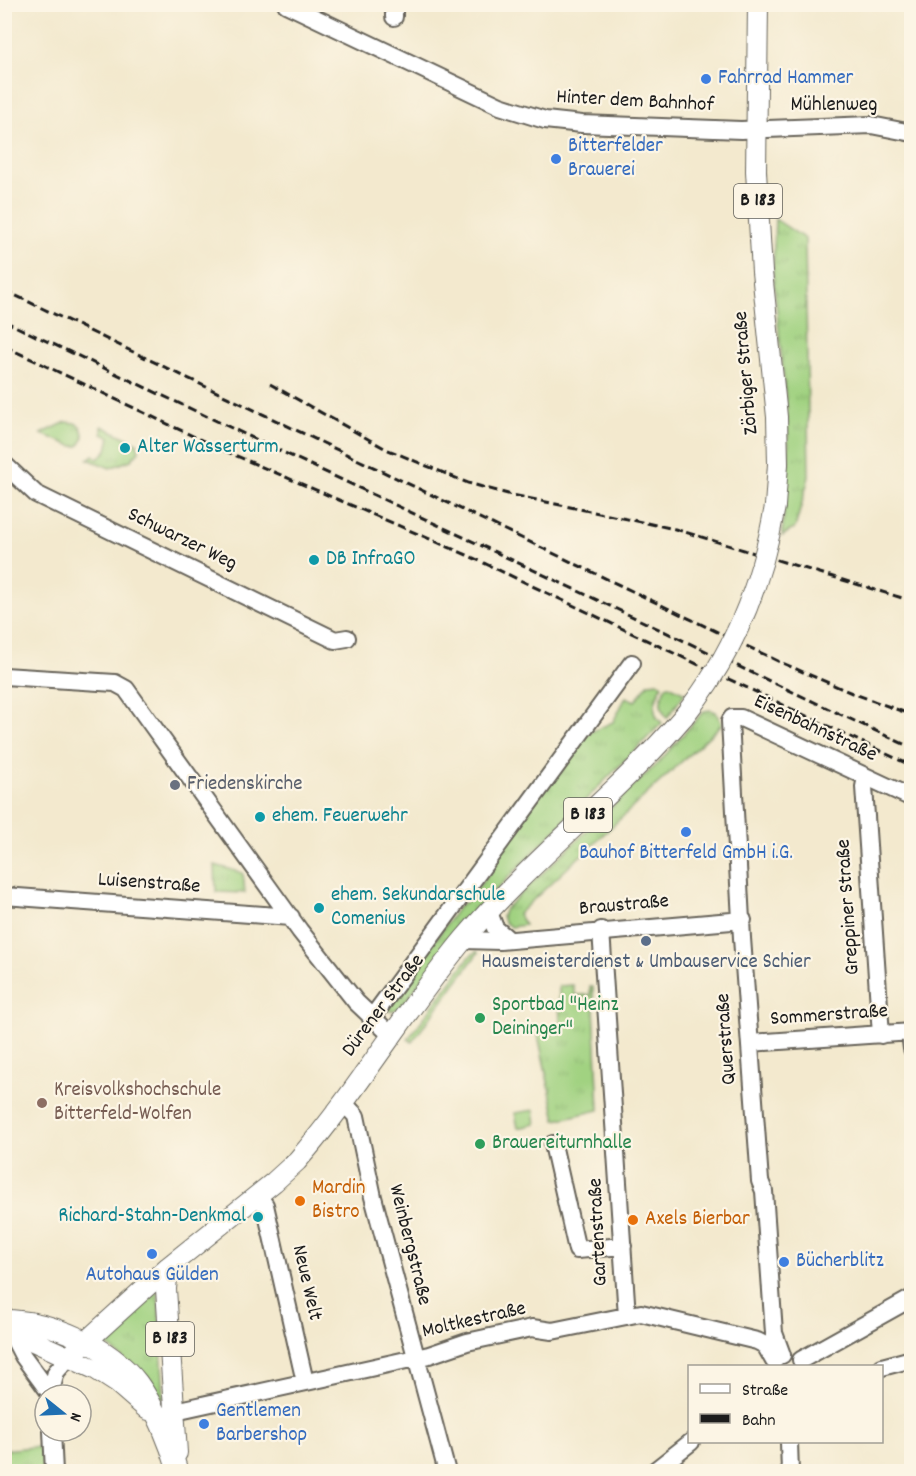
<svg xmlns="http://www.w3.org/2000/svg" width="916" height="1476" font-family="Dekko,sans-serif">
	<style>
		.grass { fill: url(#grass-tufts); stroke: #5e774e; stroke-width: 1.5 }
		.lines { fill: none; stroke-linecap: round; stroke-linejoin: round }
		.minor-casing { stroke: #67645a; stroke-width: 20 }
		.major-casing { stroke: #67645a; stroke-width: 22 }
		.minor { stroke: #fff; stroke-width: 16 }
		.major { stroke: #fff; stroke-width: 20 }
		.rail { stroke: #1c1c1c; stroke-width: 3; stroke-dasharray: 9 4.5; stroke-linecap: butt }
		.major-bridge-casing { stroke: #67645a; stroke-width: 22; stroke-linecap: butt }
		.major-bridge { stroke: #fff; stroke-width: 20 }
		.shop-dot { fill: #3f7fe0; stroke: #fcf5e5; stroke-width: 2 }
		.culture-dot { fill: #0f9aa8; stroke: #fcf5e5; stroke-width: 2 }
		.worship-dot { fill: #6b7280; stroke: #fcf5e5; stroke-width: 2 }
		.service-dot { fill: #5c6f8a; stroke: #fcf5e5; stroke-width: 2 }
		.leisure-dot { fill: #2e9e5b; stroke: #fcf5e5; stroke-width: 2 }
		.education-dot { fill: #8d6e63; stroke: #fcf5e5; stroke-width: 2 }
		.food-dot { fill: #e8710a; stroke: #fcf5e5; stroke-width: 2 }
		.labels { text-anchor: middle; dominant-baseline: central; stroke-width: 4.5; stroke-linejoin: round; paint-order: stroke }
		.shield { fill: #fcf5e5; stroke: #5f5d58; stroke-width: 1.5 }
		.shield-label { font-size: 20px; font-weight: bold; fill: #1c1c1c }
		.shop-label { font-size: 21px; fill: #366cbe; stroke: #fcf5e5; text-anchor: start }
		.street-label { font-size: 21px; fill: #1c1c1c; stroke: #fcf5e5 }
		.culture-label { font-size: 21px; fill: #0d838f; stroke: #fcf5e5; text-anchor: start }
		.worship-label { font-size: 21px; fill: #5b616d; stroke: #fcf5e5; text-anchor: start }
		.service-label { font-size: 21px; fill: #4e5e75; stroke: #fcf5e5 }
		.leisure-label { font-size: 21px; fill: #27864d; stroke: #fcf5e5; text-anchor: start }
		.education-label { font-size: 21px; fill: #785e54; stroke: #fcf5e5; text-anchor: start }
		.food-label { font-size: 21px; fill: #c56008; stroke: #fcf5e5; text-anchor: start }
	</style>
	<defs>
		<pattern id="grass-tufts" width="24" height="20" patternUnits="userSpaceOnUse" patternTransform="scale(1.5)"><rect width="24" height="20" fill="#a1d281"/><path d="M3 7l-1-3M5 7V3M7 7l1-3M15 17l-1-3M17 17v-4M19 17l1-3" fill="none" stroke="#8ab46f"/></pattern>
	</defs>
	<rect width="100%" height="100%" fill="#fcf5e5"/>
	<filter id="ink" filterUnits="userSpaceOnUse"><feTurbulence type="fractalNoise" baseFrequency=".0167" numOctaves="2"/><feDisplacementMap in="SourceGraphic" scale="12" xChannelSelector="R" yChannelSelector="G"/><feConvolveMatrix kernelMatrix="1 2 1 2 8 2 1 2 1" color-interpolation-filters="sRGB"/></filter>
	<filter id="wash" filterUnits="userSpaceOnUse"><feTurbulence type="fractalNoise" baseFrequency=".008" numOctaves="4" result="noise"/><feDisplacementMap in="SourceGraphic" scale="24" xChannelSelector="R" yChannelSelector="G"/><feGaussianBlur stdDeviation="1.35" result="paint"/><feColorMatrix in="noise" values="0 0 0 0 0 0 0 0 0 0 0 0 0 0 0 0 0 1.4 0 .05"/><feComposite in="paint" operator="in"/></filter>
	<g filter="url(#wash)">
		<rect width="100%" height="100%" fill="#f3e9ce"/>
		<path class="grass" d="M775,219L805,239L809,477L795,528L782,536L789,457L787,410L773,273Z
			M66,422L75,423L81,427L84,437L79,446H72L41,434Z
			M102,426L137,443L139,451L131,460L110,468L88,459L93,455L98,459L107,450L110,437L102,434Z
			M658,682L662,685C656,698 649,712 662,723L478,908L400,1008L391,1011L386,1009L460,905L468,901L489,873L485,869L584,735L613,722L626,697L635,701L649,683Z
			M669,685L685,693L667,718C658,705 660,700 666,686Z
			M711,710L716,712L722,724L518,914L525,925L511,927L504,922L502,916L505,909L658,763L704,711Z
			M215,865L243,873L245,893L216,892Z
			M477,951L478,953L412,1042L408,1039L469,957Z
			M573,985L575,995H590V987H593L599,1110L556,1120L537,1030H560L559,986Z
			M534,1110L536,1124L518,1128L515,1113Z
			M155,1292L158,1293L164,1398L160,1397L144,1376L102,1341Z
			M42,1446L43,1471H5V1450Z"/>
	</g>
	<g filter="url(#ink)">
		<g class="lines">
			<g class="minor-casing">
				<path id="minor" d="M286,4L500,106L545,120L582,124L741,130L871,125L912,133
					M394,17V4
					M4,464L36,494L335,640L347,638
					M4,676L115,683L126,689L300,931L356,1002L392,1036
					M866,777L864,787L881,1035
					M4,896L291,917
					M489,912L495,928L508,939
					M601,930L627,1316
					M464,940L500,941L743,920
					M371,1019L632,663
					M910,1033L912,1049
					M750,1043L912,1032
					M343,1102L356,1116L373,1197L447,1472
					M553,1144L577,1250L623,1246
					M258,1195L265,1205L305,1382
					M10,1331L23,1356L50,1393
					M782,1355L774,1333L764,1191L760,1181L742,938L730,721L732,718H741L912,798
					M801,1360L912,1298
					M882,1367L912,1359
					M50,1395L56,1372L69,1357
					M175,1411L429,1355L467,1342L532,1328L552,1331L641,1313L757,1341L765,1345L774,1361
					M52,1431L54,1472
					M789,1442L790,1472
					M653,1472L691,1442"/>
			</g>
			<g class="major-casing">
				<path id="major" d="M758,4L756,171L762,272L777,417L778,464L775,506
					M168,1267L166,1289L177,1453
					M4,1320C51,1320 110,1346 138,1383C155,1406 170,1444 178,1472
					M4,1328L97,1370L117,1383L148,1410
					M69,1357L168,1267L274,1182L297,1161C358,1091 405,1010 464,939C532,859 616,795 684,716"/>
			</g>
			<use href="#minor" class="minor"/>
			<use href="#major" class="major"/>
			<path class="rail" d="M4,290L780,662L852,693L912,715
				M4,321L912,748
				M4,346L218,448L467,555L912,766
				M270,384L386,449L468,483L508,494L675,529L912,601"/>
			<g class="major-bridge-casing">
				<path id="major-bridge" d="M684,716C734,654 762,584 775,506"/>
			</g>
			<use href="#major-bridge" class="major-bridge"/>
		</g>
	</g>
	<g class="shop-dot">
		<circle cx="706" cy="79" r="6"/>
		<circle cx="556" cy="159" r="6"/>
		<circle cx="686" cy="832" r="6"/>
		<circle cx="152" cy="1254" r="6"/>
		<circle cx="784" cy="1262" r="6"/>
		<circle cx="204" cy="1424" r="6"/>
	</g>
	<g class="culture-dot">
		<circle cx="125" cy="448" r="6"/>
		<circle cx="314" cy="560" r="6"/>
		<circle cx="260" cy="817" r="6"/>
		<circle cx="319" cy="908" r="6"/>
		<circle cx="258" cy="1217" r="6"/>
	</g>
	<circle class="worship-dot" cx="175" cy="785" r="6"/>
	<circle class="service-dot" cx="646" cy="941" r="6"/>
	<g class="leisure-dot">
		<circle cx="480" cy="1018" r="6"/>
		<circle cx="480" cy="1144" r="6"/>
	</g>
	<circle class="education-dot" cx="42" cy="1103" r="6"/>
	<g class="food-dot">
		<circle cx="300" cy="1201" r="6"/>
		<circle cx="633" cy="1220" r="6"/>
	</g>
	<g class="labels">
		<g class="shield">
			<rect x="734" y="184" width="48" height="34" rx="4.5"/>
			<rect x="564" y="798" width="48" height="34" rx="4.5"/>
			<rect x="146" y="1322" width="48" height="34" rx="4.5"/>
		</g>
		<g class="shield-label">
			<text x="758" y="201">B 183</text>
			<text x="588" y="815">B 183</text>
			<text x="170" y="1339">B 183</text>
		</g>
		<g class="shop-label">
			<text x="718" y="79">Fahrrad Hammer</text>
			<text x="568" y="147">Bitterfelder<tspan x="568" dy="24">Brauerei</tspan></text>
			<text x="686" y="854" text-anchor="middle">Bauhof Bitterfeld GmbH i.G.</text>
			<text x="796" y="1262">Bücherblitz</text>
			<text x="152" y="1276" text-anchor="middle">Autohaus Gülden</text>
			<text x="216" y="1412">Gentlemen<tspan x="216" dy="24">Barbershop</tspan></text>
		</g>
		<g class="street-label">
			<text transform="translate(635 102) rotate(3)">Hinter dem Bahnhof</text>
			<text x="834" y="106">Mühlenweg</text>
			<text transform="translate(747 373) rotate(-95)">Zörbiger Straße</text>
			<text transform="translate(182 540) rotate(26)">Schwarzer Weg</text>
			<text transform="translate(815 729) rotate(25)">Eisenbahnstraße</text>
			<text transform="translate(149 884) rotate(4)">Luisenstraße</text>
			<text transform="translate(624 906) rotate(-5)">Braustraße</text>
			<text transform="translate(849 907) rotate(-94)">Greppiner Straße</text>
			<text transform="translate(384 1006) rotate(-53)">Dürener Straße</text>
			<text transform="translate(829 1016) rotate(-4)">Sommerstraße</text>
			<text transform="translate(727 1039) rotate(-94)">Querstraße</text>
			<text transform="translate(599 1232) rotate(-93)">Gartenstraße</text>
			<text transform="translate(409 1245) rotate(76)">Weinbergstraße</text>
			<text transform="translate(306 1283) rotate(77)">Neue Welt</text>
			<text transform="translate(474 1321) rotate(-13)">Moltkestraße</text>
		</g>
		<g class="culture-label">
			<text x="137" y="448">Alter Wasserturm</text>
			<text x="326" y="560">DB InfraGO</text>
			<text x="272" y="817">ehem. Feuerwehr</text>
			<text x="331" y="896">ehem. Sekundarschule<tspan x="331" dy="24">Comenius</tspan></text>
			<text x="246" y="1217" text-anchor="end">Richard-Stahn-Denkmal</text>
		</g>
		<g class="worship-label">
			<text x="187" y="785">Friedenskirche</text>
		</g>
		<g class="service-label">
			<text x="646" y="963">Hausmeisterdienst &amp; Umbauservice Schier</text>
		</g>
		<g class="leisure-label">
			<text x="492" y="1006">Sportbad "Heinz<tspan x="492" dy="24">Deininger"</tspan></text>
			<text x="492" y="1144">Brauereiturnhalle</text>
		</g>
		<g class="education-label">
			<text x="54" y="1091">Kreisvolkshochschule<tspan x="54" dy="24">Bitterfeld-Wolfen</tspan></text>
		</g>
		<g class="food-label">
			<text x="312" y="1189">Mardin<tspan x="312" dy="24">Bistro</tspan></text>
			<text x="645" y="1220">Axels Bierbar</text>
		</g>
	</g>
	<rect width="916" height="1476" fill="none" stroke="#fcf5e5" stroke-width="24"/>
	<rect x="688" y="1365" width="195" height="78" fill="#fcf5e5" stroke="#a29e95" stroke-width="1.5"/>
	<rect x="700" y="1384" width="30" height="9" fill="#ffffff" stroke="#a29e95" stroke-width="1.5"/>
	<text x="742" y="1395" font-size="18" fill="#1c1c1c">Straße</text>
	<rect x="700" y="1414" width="30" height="9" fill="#1c1c1c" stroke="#a29e95" stroke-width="1.5"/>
	<text x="742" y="1425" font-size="18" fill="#1c1c1c">Bahn</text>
	<g transform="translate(63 1413) rotate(108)"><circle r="28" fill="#fcf5e5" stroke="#a29e95" stroke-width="1.5"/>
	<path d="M0-4.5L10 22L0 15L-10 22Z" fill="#1f6fb2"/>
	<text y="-9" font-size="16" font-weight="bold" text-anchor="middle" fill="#1c1c1c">N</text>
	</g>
</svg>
